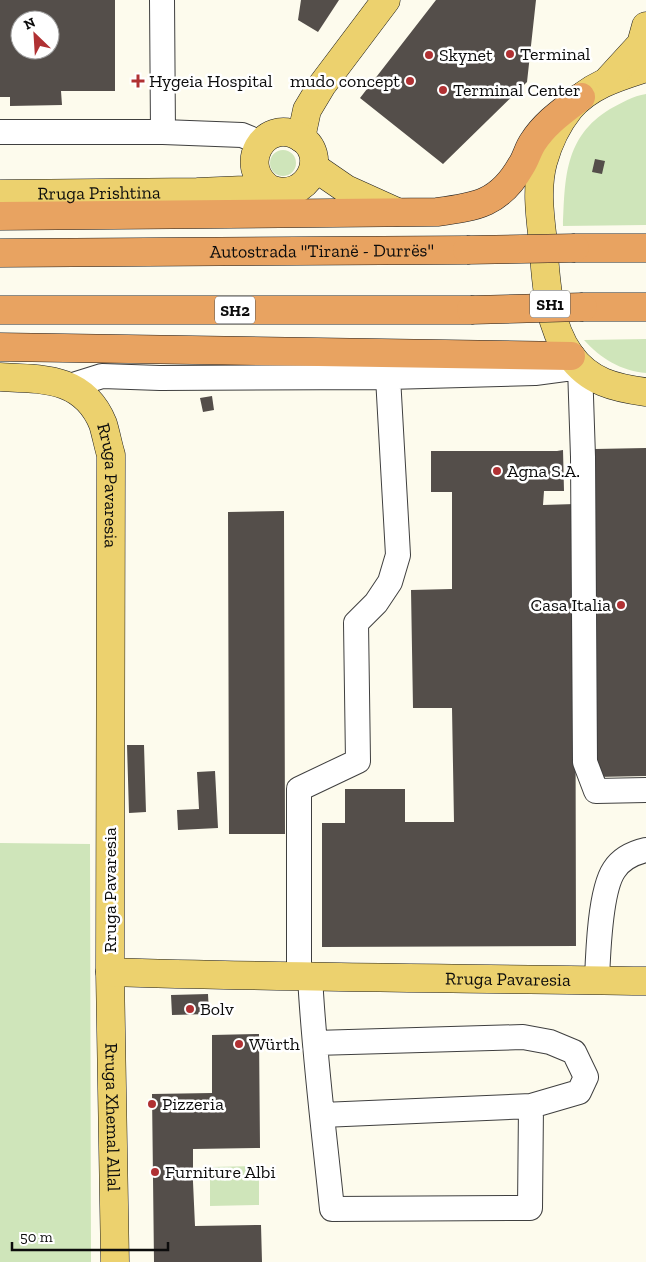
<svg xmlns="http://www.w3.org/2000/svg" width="646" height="1262" font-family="'Zilla Slab',serif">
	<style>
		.green { fill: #cfe5ba }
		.building { fill: #544e4a; fill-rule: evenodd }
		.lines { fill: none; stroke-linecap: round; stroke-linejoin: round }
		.minor-casing { stroke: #3f3f3f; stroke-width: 26 }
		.major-casing { stroke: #1d1d1d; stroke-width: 29 }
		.highway-casing { stroke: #1d1d1d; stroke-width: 29 }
		.minor { stroke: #fff; stroke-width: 24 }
		.major { stroke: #ecd16e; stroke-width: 28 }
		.highway { stroke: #e8a361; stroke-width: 28 }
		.highway-bridge-casing { stroke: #1d1d1d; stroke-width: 29; stroke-linecap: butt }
		.highway-bridge { stroke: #e8a361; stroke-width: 28 }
		.poi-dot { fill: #b03133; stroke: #fff; stroke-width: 2 }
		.labels { text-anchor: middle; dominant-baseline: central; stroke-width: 5; stroke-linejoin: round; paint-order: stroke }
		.shield { fill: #fff; stroke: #555; stroke-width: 1 }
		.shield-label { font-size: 16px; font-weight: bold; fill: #0c0c0c }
		.poi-label { font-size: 18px; fill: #0c0c0c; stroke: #fff; text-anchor: start }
		.street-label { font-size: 18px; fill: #0c0c0c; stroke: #fff }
	</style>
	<rect width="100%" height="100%" fill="#fdfbed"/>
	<path class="green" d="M646,94V225L563,226C565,179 564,137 610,109C621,103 633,96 646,94Z
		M270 163a13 13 0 1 1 26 0a13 13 0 1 1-26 0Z
		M646,339V373C621,371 600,358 584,340Z
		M0,843L90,844L91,1262H0Z
		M259,1166V1205L210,1206V1167Z"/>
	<path class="building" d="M0,0H115V91H61L62,105L10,106V97H0ZM20,20H50V50H20Z
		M301,0H339L318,32L298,20Z
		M436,0H536L527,82L443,164L360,98Z
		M595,159L605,161L602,174L592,172Z
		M212,396L214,410L203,412L200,398Z
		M646,448V776L596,777L595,762V449Z
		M563,450L564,491H544L543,505L575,504L576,946L322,947V823H345V789H405V822H454L452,708H413L411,590L452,589V492H431V451H557Z
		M284,511L285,834H229L228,512Z
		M127,745H144L146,812L129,813Z
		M215,771L218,828L178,830L177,810L199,809L197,772Z
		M208,994L209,1014L172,1015L171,995Z
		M259,1034L260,1148L193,1149V1182L195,1226L261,1225L262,1262H154L152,1094L212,1093V1035Z"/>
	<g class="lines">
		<g class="minor-casing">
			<path id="minor" d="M162,0L163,132
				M0,132H163L242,135L261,143
				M70,386L102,376L160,378L388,377L535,373L580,367L583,457L585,762L596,791L646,790
				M299,976V789L358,761L356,623L376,603L390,582L398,555L388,377
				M310,976C314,1054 324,1131 332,1209L530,1208L531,1106L579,1092L586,1077L574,1052L550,1042L523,1037L315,1043
				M597,980C598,953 600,891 614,870C621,859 633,853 646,850
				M322,1115L531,1106"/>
		</g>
		<g class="major-casing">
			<g id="major">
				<path d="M646,68C618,77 590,85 570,108C558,123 548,144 543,162C536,188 540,216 543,242C546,279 547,323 570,355C589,382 615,388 646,392"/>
				<path d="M609,79L641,44L646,26"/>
				<path d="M301,138L307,110L322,85L386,0"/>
				<path d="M314,167L346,189L397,212"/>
				<path id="s1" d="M0,194L197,192L270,189C307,204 332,154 298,136C264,118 236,166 270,189"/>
				<path id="s2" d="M0,377C43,379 84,377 103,424C106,434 108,445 111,455L110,972L115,1262"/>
				<path id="s3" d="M110,972C288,978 467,978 646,981"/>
			</g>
		</g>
		<g class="highway-casing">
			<g id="highway">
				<path d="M0,216L437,212C477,207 500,203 521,166C526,159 528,149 533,142C545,123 563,111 581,97"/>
				<path d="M575,248H646"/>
				<path id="s4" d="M0,253L467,250"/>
				<path d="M583,307H646"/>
				<path d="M0,310H471"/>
				<path d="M0,347L571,356"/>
			</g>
		</g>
		<use href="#minor" class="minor"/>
		<use href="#major" class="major"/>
		<use href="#highway" class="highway"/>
		<g class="highway-bridge-casing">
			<path id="highway-bridge" d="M467,250L575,248
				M471,310L583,307"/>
		</g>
		<use href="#highway-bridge" class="highway-bridge"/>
	</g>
	<g class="poi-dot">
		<circle cx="510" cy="54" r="5"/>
		<circle cx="429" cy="55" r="5"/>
		<path d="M135.5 73.5h5v5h5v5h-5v5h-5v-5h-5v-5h5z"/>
		<circle cx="410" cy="81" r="5"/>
		<circle cx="443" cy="90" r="5"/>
		<circle cx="497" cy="471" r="5"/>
		<circle cx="621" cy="605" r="5"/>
		<circle cx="190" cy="1009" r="5"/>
		<circle cx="239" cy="1044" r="5"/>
		<circle cx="152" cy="1104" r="5"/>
		<circle cx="155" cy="1172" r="5"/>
	</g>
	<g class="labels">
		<g class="shield">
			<rect x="530" y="290.5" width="40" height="27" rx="4"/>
			<rect x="215" y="296.5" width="40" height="27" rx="4"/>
		</g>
		<g class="shield-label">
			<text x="550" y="304">SH1</text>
			<text x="235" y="310">SH2</text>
		</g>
		<g class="poi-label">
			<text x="520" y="54">Terminal</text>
			<text x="439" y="55">Skynet</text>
			<text x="149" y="81">Hygeia Hospital</text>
			<text x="400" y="81" text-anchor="end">mudo concept</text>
			<text x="453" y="90">Terminal Center</text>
			<text x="507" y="471">Agna S.A.</text>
			<text x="611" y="605" text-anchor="end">Casa Italia</text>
			<text x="200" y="1009">Bolv</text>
			<text x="249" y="1044">Würth</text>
			<text x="162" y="1104">Pizzeria</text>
			<text x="165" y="1172">Furniture Albi</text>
		</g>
		<g class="street-label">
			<text stroke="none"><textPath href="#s1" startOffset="99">Rruga Prishtina</textPath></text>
			<text stroke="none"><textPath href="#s4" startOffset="322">Autostrada "Tiranë - Durrës"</textPath></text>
			<text stroke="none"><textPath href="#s2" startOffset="184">Rruga Pavaresia</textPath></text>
			<text transform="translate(110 890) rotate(-90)">Rruga Pavaresia</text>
			<text stroke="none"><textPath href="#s3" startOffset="398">Rruga Pavaresia</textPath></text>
			<text stroke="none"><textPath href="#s2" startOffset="816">Rruga Xhemal Allal</textPath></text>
		</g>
	</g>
	<g transform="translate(35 35) rotate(335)"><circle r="24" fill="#ffffff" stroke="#9e9e9e"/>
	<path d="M0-4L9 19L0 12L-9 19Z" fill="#b03133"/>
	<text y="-8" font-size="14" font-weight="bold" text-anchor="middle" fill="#0c0c0c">N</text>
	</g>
	<path d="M12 1242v8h156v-8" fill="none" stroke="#0c0c0c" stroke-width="2.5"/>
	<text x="20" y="1242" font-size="15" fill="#0c0c0c" stroke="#ffffff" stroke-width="4" paint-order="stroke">50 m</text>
</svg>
